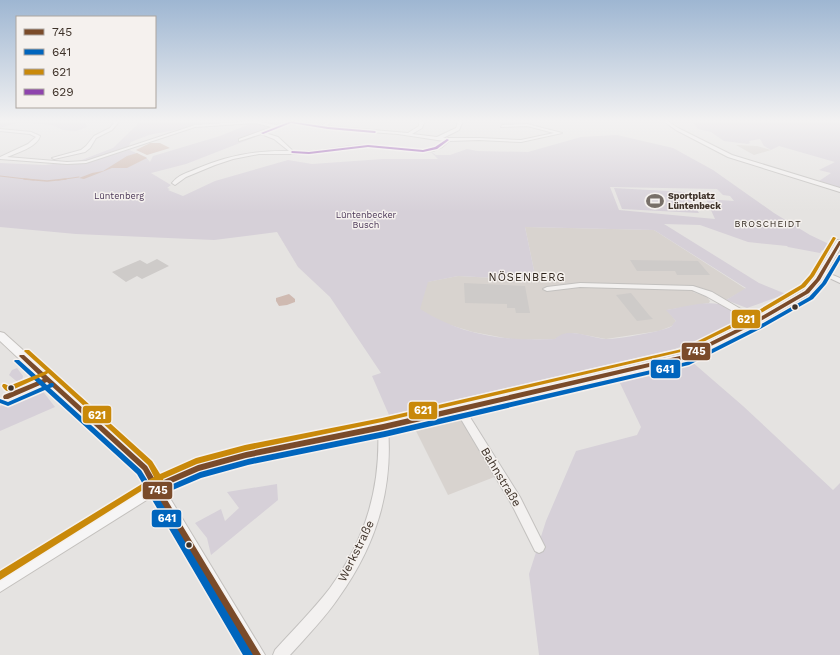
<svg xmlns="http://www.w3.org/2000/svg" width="840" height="655" font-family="'Work Sans',sans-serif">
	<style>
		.built { fill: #d8d3cf }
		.green { fill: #d6d0d8; fill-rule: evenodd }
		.water { fill: #cfbab1 }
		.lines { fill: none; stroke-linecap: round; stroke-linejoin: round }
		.stream-far1 { stroke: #cfbab1; stroke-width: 1 }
		.stream { stroke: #cfbab1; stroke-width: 1.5 }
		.building { fill: #cecbc9 }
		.minor-casing { stroke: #c3c1bf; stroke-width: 2 }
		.major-casing { stroke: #c3c0bd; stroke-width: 2 }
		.minor { fill: #f3f1f0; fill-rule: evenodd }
		.major { fill: #f6f5f5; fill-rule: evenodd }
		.bus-1-casing { stroke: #f5f1ee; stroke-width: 3 }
		.bus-2-casing { stroke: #f5f1ee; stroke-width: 3 }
		.bus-3-casing { stroke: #f5f1ee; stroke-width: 3 }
		.bus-4-casing { stroke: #f5f1ee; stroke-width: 3 }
		.bus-1 { fill: #7a4b2a; fill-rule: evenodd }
		.bus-2 { fill: #0065bd; fill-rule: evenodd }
		.bus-3 { fill: #c9890a; fill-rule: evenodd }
		.bus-4 { fill: #8e44ad; fill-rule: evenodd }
		.bus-dot { fill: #3e3229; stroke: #f5f1ee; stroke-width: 1.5 }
		.labels { text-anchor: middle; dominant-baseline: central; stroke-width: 3; stroke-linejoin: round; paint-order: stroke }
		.far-park-label { font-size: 9px; fill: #4b3758; stroke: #f5f1ee }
		.far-poi-label { font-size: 9px; font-weight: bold; fill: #3e3229; stroke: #f5f1ee; text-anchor: start }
		.far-neighbourhood-label { font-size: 9px; letter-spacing: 1px; fill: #2e241b; stroke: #f5f1ee }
		.neighbourhood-label { font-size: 11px; letter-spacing: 1px; fill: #2e241b; stroke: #f5f1ee }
		.near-street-label { font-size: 12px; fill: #3e3229; stroke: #f5f1ee }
		.line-badge { stroke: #f5f1ee; stroke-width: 1.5 }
		.badge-label { font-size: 11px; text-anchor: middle; font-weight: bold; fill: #fff }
	</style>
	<rect width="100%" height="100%" fill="#e5e3e1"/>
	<path class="built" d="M736,145L757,146L771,150L754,155Z
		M525,227L654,230L746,289L726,300L702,288L693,292L707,297L710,301L709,303L667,310L676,321L672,326L659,331L606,339L574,333L555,339L516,340L473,332L440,322L419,309L427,282L458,276L536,280Z
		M460,416L497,476L448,495L414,427Z"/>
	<path class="green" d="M0,120H85L87,127L76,131L63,130L52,125L20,122L0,128Z
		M139,120H226L149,135L131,142L127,149L146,157L150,162L153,156L220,136L252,123L273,127L242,140C249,139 256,135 263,134L186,164L151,173L171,185L167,188L170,189L168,190L183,196L215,181L288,160L312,164L383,159H438L430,151L436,155H450L467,149L477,151L528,152L581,137L617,135L673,148L713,170L774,213L810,235L829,244L825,251L822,250L820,253L788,247L787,246L748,242L700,225L664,224L759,283L786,294L747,308L726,300L746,288L654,230L525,227L536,280L458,276L428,282L420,309C463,336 504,341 555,339C567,326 590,338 605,339C614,340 666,331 672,326C673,324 674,322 676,321L666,310C688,307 728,292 737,320L698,340L675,349L389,415L372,376L381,373L330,297L298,267L277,232L214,240L76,234L0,227V163L45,165L79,161L113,148L140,122ZM610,187L717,189L723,195L730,196L734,201L706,199L715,219L619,210Z
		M486,120H526L528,123L556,132L531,125L503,124Z
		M681,120H840V189L819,181L831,173L819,170L835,162L779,146L771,150L764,146L760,139L749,141L750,143L748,144L724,141L711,132L698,129L693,123Z
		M614,188L685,192L699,213L622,209Z
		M691,361L743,406L833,490L840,483V655H539L529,574L546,521L576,451L637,435L641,427L618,379Z
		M17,368L23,376L21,385L9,375L12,370Z
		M41,389L55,407L0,431V406Z
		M277,484L278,500L211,555L207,538L195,523L221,509L225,521L239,508L227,492Z"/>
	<path class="water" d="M150,143H160L170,148L147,155L136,150Z
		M137,153L147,158L127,168H112L84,179L79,178L92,173L103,171L127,156Z
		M289,294L295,299V302L287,305L279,306L276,301V298Z"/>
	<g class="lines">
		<path class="stream-far1" d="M0,176L34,180
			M58,180L79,177"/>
		<path class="stream" d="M24,179L47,181L66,179"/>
	</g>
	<path class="building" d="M157,259L169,266L142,279L137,276L126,282L112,272L140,260L147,264Z
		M630,260L698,261L710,275H677L675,271H637Z
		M464,283L525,286L530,313H516L515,308H507V304L465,303Z
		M631,293L649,315L653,319L637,321L616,295Z"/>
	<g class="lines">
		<g class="minor-casing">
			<path id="minor" d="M113,120H117L118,123L112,130L96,138L90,148L85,152L54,159L52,158L81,150L86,146L94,136L110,128L114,123Z
				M292,120L321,126L330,120H334L326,126L408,133L419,126V120H423L424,123L422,128L412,134L437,137L456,128L458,123L456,120H460L462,123L459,130L443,138H479L521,140L554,133L527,126L501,127L502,125L527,124L562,133L521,142L479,140L449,141L442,147L433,151L421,152L369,147L311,154H259L233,159L215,165L186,177L175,185L172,183C178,175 187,173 196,169C226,156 256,150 289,151L274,139L261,134L239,141V139L272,127L255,123L195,127L86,163L67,164L0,159V157L28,144L36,137L30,134L0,131V129L31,132L40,136C37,147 17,153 7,157L67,162L86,161L195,125L255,121L277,125ZM291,123L328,129L398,134L444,141C438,146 431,149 422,150C404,151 386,145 367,145C343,145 319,153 294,152L278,137L265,133Z
				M662,120H666L678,128L732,155L840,188V192L728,157L676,130Z
				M823,271L840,278V283L821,274L820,273Z
				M580,283L693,286L712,292L761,321L757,324L754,323L706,296L692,290L580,287L547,291L543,289L547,287Z
				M460,405L463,406L520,497L545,547L543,551L539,553L535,551L512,505L455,409L457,406Z
				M383,423L387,424L388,427C393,491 376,545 339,597C325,618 307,636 290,655H273L275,650C293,630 313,610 330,588C366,539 381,487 378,427L379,424Z"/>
		</g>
		<g class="major-casing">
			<path id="major" d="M837,240H840V249L822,280L810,294L760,323L689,360L383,432L246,461L200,473L165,490L265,655H246L153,496L0,592V575L147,485L140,472L0,341V332L4,333L150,464L159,479L198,462L246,449L383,422L682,354L754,319L804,290L814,279Z"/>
		</g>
		<use href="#minor" class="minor"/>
		<use href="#major" class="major"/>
		<g class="bus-1-casing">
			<path id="bus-1" d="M839,241H840V245L820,280L809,293L759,322L687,358L383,430L246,458L199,471L160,488L179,520L261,655H251L173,526L143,470L47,382L8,399H4L3,397L4,395L43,379L19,356L20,355H24L147,466L157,483L198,465L246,452L383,424L684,355L755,320L805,291L816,279Z"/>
		</g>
		<g class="bus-2-casing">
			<path id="bus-2" d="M839,255H840V260L826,284L813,299L762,328L689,365L385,437L248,465L201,478L161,495L159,496L157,495L253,655H243L137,474L45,390L8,406L0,403V399L8,402L42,387L14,361L15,360H19L47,385L51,383H53L54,385L53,387L50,388L141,470L156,494L157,491L200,472L248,459L385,431L686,362L758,326L809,297L822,283Z"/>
		</g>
		<g class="bus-3-casing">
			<path id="bus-3" d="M833,237H834L836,238L814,276L805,287L756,316L685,351L382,422L245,451L197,464L163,479L165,483L164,485L162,486L160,485L158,482L154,483L0,580V571L150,479L154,477L148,465L48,373L47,374L10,391C6,392 4,389 2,386L3,384H5L9,386L46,371L25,352L24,351L25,350H29L152,461L160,474L196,458L245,445L382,418L682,349L752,314L801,285L810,275Z"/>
		</g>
		<g class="bus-4-casing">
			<path id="bus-4" d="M294,120H297L294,122L328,127L375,131L376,132L375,133L328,129L291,123L263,134L261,133Z
				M447,139L449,140L437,149L423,152L368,147L309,154L292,153L291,152L292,151L309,152L368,145L423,150L435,147Z"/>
		</g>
		<use href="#bus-1" class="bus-1"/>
		<use href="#bus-2" class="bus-2"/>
		<use href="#bus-3" class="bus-3"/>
		<use href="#bus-4" class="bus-4"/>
	</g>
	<linearGradient id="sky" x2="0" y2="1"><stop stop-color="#9eb6d2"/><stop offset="0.57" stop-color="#f3f2f2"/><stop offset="1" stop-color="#f3f2f2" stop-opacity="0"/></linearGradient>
	<rect width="840" height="212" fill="url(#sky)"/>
	<defs>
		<g id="stadium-bare" transform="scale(1.38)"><path d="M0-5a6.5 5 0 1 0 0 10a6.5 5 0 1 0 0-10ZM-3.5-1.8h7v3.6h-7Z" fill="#787069" stroke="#f5f1ee" stroke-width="2.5" paint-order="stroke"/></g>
	</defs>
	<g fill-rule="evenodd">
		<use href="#stadium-bare" x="655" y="201"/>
	</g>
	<g class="bus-dot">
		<circle cx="795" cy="307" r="3.5"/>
		<circle cx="11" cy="388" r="3.5"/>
		<circle cx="189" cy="545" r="3.5"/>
	</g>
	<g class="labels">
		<g class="far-park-label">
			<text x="119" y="196">Lüntenberg</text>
			<text x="366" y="215">Lüntenbecker<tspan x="366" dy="10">Busch</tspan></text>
		</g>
		<g class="far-poi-label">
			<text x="668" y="196">Sportplatz<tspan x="668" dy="10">Lüntenbeck</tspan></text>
		</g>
		<g class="far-neighbourhood-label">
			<text x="768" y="224">BROSCHEIDT</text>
		</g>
		<g class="neighbourhood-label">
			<text x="527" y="277">NÖSENBERG</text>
		</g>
		<g class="near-street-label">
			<text transform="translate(501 477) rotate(59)">Bahnstraße</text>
			<text transform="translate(356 551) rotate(-64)">Werkstraße</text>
		</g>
	</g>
	<g class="line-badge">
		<rect x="731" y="309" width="30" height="20" rx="4" fill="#c9890a"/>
		<rect x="681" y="342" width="30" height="19" rx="4" fill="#7a4b2a"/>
		<rect x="650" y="359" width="31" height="20" rx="4" fill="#0065bd"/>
		<rect x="408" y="401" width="30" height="19" rx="4" fill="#c9890a"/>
		<rect x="82" y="405" width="30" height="19" rx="4" fill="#c9890a"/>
		<rect x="142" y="481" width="31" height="19" rx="4" fill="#7a4b2a"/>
		<rect x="151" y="509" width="31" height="19" rx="4" fill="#0065bd"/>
	</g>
	<g class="badge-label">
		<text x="746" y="323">621</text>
		<text x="696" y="355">745</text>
		<text x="665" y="373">641</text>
		<text x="423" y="414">621</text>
		<text x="97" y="419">621</text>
		<text x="158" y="494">745</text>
		<text x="167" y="522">641</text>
	</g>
	<rect x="16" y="16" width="140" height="92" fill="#f5f1ee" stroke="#aca59f"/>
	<rect x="24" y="29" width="20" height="6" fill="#7a4b2a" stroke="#aca59f"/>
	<text x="52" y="36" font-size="12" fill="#3e3229">745</text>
	<rect x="24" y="49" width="20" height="6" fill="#0065bd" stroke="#aca59f"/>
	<text x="52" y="56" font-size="12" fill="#3e3229">641</text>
	<rect x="24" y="69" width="20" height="6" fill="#c9890a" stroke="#aca59f"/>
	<text x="52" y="76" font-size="12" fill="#3e3229">621</text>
	<rect x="24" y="89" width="20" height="6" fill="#8e44ad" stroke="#aca59f"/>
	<text x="52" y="96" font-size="12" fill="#3e3229">629</text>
</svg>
